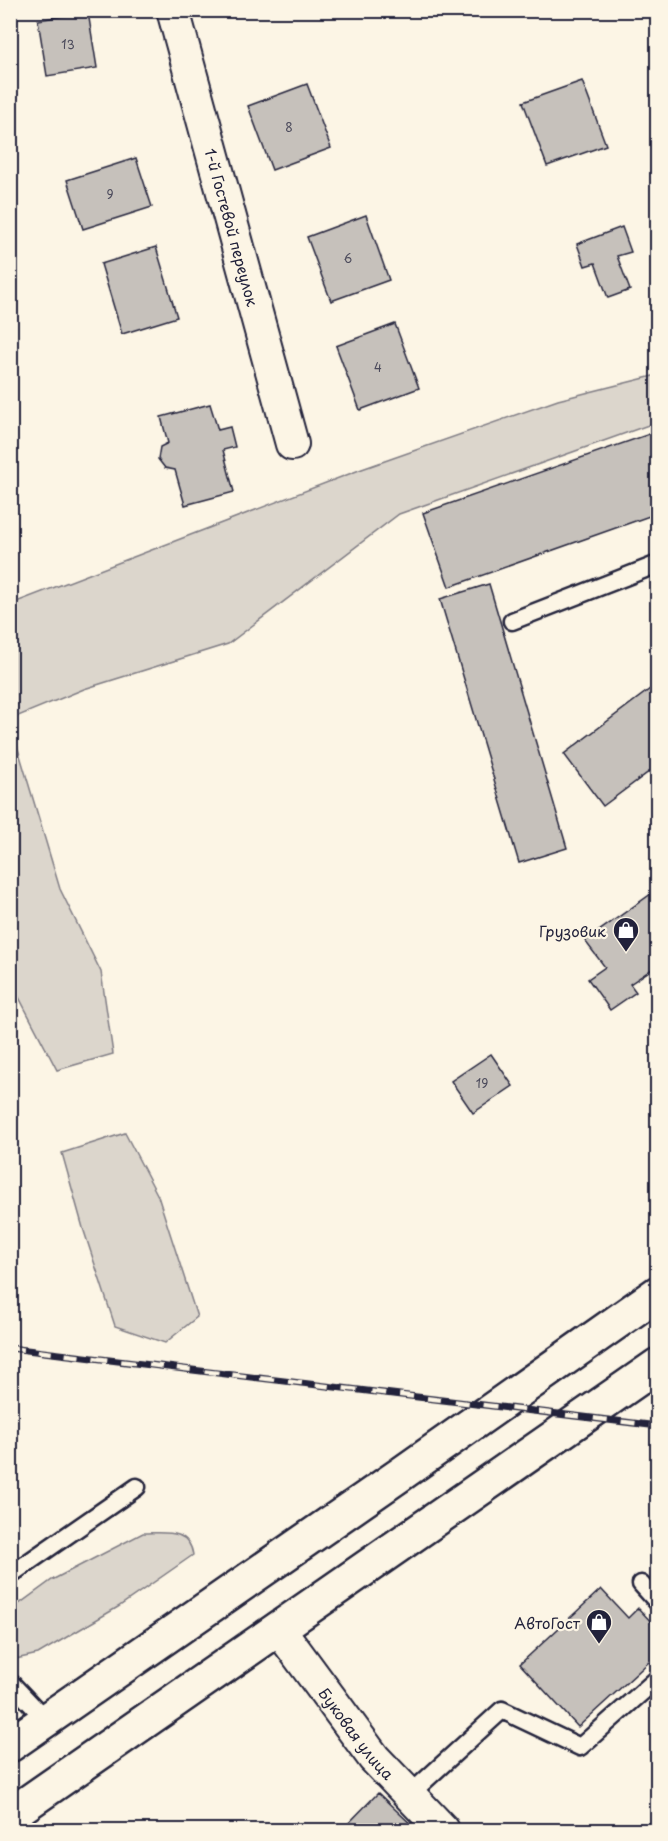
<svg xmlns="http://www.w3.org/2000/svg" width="668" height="1841" font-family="'Playpen Sans',sans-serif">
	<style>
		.green { fill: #dcd6cc; stroke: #7f7c84; stroke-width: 1.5 }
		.building { fill: #c6c1bb; stroke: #22223b; stroke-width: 1.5 }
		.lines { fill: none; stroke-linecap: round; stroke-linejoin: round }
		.lane-casing { stroke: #22223b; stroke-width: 21 }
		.street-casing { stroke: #22223b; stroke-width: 36 }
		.highway-casing { stroke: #22223b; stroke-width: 38 }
		.lane { stroke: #fcf5e5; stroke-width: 16 }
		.street { stroke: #fcf5e5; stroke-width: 32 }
		.highway { stroke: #fcf5e5; stroke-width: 33 }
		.rail-casing { stroke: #22223b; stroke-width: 7 }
		.rail { stroke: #fcf5e5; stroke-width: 4.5; stroke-dasharray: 14; stroke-linecap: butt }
		.labels { text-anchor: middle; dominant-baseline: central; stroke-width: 4.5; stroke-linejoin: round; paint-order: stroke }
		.number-label { font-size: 12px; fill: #4b4a5b }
		.street-label { font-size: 15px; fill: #22223b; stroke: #fcf5e5 }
		.poi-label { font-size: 15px; fill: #22223b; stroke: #fcf5e5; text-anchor: end }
	</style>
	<rect width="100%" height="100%" fill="#fcf5e5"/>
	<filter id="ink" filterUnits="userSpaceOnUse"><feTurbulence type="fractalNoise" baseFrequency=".0167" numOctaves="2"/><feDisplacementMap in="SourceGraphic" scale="12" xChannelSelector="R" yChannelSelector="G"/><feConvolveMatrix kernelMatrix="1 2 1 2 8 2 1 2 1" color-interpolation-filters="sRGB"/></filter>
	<g filter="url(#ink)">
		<path class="green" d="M657,375V422L399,514L228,644L84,689L11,719V604L362,469L558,400Z
			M10,722L60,889L101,972L113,1054L57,1070L11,982Z
			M125,1133L158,1196L197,1317L165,1343L115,1326L83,1228L62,1153Z
			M143,1533C165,1533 189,1528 193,1555L118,1607L38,1654L11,1660V1610L52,1580Z"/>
		<path class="building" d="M88,12L97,68L47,76L38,20Z
			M582,81L606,145L547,166L523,102Z
			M307,84L331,148L272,170L248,106Z
			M136,158L152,207L83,229L67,180Z
			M366,215L389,280L331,301L307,237Z
			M622,227L631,252L617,256L630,290L608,298L595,263L585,266L577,244Z
			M156,247L177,317L122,334L101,264Z
			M395,324L419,388L360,410L336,346Z
			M210,404L218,430L230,427L235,447L223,450L234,492L185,505L175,470L165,468L158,459L160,447L168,443L161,417Z
			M658,431V513L449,587L423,513Z
			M489,584L567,848L519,863L440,599Z
			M658,683V765L603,806L564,754Z
			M658,889V965L630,984L636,992L610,1010L588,979L605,967L585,941Z
			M491,1054L513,1086L473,1113L451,1081Z
			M601,1589L628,1618L638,1608L658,1629V1670L649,1662L578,1727L520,1664Z
			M378,1793L417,1830H342Z"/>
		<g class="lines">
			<g class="lane-casing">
				<path id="lane" d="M512,621L658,564
					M10,1575L137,1487
					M641,1584L658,1603
					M10,1682L46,1720
					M409,1795L502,1710L580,1747L658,1678"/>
			</g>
			<g class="street-casing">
				<g id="street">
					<path id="s1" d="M173,10L292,444"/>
					<path id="s2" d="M279,1629L374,1758L443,1830"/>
				</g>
			</g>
			<g class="highway-casing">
				<path id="highway" d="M10,1745L401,1474L658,1293
					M10,1815L658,1365"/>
			</g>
			<use href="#lane" class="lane"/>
			<use href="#street" class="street"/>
			<use href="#highway" class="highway"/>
			<g class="rail-casing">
				<path id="rail" d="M10,1348L658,1426"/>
			</g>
			<use href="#rail" class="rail"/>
		</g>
	</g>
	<defs>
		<g id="shop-pin" transform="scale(1.35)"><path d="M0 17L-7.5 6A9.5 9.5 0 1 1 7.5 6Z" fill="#22223b" stroke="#fcf5e5"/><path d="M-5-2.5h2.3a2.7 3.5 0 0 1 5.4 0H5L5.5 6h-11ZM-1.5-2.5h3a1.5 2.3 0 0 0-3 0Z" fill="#fff"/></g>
	</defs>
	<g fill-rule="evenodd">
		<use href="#shop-pin" x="626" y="930"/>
		<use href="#shop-pin" x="599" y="1622"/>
	</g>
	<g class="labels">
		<g class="number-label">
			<text x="68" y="44">13</text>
			<text x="289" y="127">8</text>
			<text x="110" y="194">9</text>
			<text x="348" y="258">6</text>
			<text x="378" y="367">4</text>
			<text x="482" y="1083">19</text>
		</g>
		<g class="street-label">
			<text stroke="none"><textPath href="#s1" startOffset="225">1-й Гостевой переулок</textPath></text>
			<text stroke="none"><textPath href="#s2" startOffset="130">Буковая улица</textPath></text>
		</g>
		<g class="poi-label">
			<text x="606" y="930">Грузовик</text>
			<text x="580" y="1622">АвтоГост</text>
		</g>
	</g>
	<rect width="668" height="1841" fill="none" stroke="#fcf5e5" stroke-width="36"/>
	<rect x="18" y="18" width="632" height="1805" fill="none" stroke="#22223b" stroke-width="2" filter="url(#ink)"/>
</svg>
